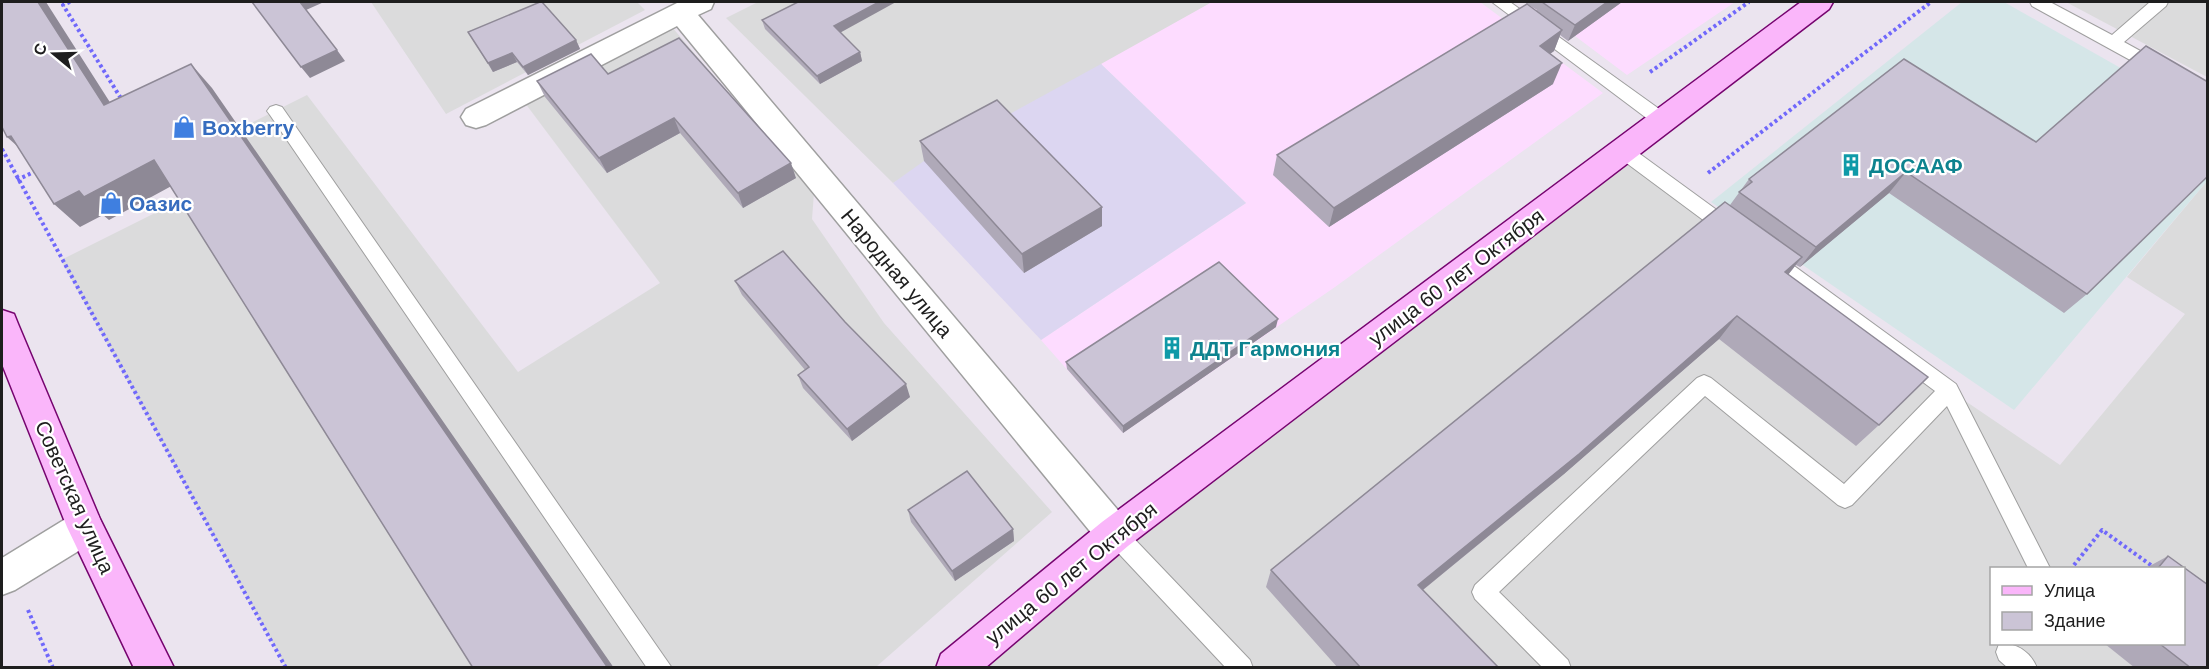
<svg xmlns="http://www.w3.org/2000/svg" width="2209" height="669" font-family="Arial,sans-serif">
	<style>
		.residential { fill: #dbdbdc; fill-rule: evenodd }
		.industrial { fill: #d5e6e8 }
		.education { fill: #fddcff }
		.military { fill: #dcd6f1 }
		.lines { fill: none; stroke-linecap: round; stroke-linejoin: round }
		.lane-casing { stroke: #9f9f9f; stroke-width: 2 }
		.street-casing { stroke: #9f9f9f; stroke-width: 3 }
		.secondary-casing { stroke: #76046f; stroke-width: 3 }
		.path { stroke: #7068fb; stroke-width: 4; stroke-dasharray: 3 3; stroke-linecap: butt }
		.lane { fill: #fff; fill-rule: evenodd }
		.street { fill: #fff; fill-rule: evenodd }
		.secondary { fill: #fab6fa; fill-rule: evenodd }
		.wall { fill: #afa9b8 }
		.shaded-wall { fill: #8e8996 }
		.building { fill: #cbc4d6; stroke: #8e8996; stroke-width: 1.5 }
		.labels { text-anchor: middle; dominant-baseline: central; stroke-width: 4.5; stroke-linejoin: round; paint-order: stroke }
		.shop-label { font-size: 21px; font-weight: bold; fill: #366cbe; stroke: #fff; text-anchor: start }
		.culture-label { font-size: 21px; font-weight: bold; fill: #0d838f; stroke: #fff; text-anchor: start }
		.street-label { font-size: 21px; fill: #1e1e1e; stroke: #fff }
	</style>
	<rect width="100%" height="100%" fill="#ebe4ef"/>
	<path class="residential" d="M371,2H637L645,10L446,114Z
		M758,2H1213L893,183L726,18Z
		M2066,2H2207V77Z
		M671,26L814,193L812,219L884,323L1052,512L876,667H286L61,260L185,198L165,166L307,95L518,372L660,283L525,103Z
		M1623,151L1949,390L2060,465L2185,314L2127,277L2207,181V667L955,668ZM1992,568H2184V644H1992Z"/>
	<path class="industrial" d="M1962,2H2004L2207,117V181L2014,410L1711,202Z"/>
	<path class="education" d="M1212,2H1480L1603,93L1335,287L1123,433L1041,340L1246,203L1101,64Z
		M1524,2H1735L1627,75L1575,36Z"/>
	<path class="military" d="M1101,64L1246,203L1041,340L893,183L924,161Z"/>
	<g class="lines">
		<g class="lane-casing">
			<path id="lane" d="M1492,2H1510L1669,116L1672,121L1669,126L1663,127L1657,126Z
				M2030,2H2050L2112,35L2150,2H2168L2166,6L2124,42L2164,64L2166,68L2164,72H2152L2032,6Z
				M276,105L282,107L672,668H647L270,115L267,111L270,107Z
				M1623,144L1629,146L1736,224L1738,229L1736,234L1729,236L1722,234L1617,156L1614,151L1617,146Z
				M1768,249L1775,252L1956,384L2050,568H2028L1947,406L1852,505L1845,508L1838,505L1705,396L1499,592L1568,660L1571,668H1543L1475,599L1472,592L1475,585L1697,378L1704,375L1711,378L1844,484L1935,391L1761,262L1759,257L1761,252Z
				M1115,524L1123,527L1250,660L1253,668H1226L1107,541L1104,534L1107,527Z
				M1999,644C2016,642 2031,652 2037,668H2008L1999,660L1996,652Z"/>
		</g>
		<g class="street-casing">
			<path id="street" d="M679,2H714L711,9L698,15L1128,522L1133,534L1128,546L1115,551L1102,546L677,26L486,125L476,128L466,125L461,117L466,109Z
				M85,510L98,515L103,527L98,539L15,590L2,595V558L72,515Z"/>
		</g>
		<g class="secondary-casing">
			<path id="secondary" d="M1801,2H1833L1829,9L1128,546L985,668H936L941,654L1102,522Z
				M2,310L14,314L18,324L100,519L174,668H134L67,527L2,364Z"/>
		</g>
		<path class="path" d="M70,2L63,5L122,100
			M1650,72L1749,2
			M2,149L286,668
			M1708,173L1931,2
			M17,180L38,170
			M2074,565L2102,530L2155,568
			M28,610L53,668"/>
		<use href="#lane" class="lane"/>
		<use href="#street" class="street"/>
		<use href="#secondary" class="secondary"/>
	</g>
	<path class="wall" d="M1524,2H1622L1568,41L1560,35L1554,51L1550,54L1553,84L1329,227L1273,175L1277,155L1536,11L1537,10Z
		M762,20L840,33L860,52L862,61L820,84L765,29Z
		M468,32L576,40L580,49L528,75L517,62L493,72Z
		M1904,59L2087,294L2064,313L1889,193L1800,267L1796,265L1788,275L1879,425L1856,446L1719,339L1564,474L1423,590L1499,668H1338L1266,587L1271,570L1730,205L1749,179Z
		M608,74L796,178L743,208L680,133L607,173L545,97L537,81Z
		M920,141L1102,226L1024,273L924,161Z
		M735,281L910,397L852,441L803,388L798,375L805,370L742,295Z
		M1276,327L1123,433L1067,369L1066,362Z
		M908,510L1013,529L1014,541L955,581L911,522Z
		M2168,556L2208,585V668H2135L2105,644H2184V568H2146Z"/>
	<path class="shaded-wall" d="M38,2H46L127,129L104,105Z
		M300,2H324L306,10Z
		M879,2H896L836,35L834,26Z
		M1607,2H1622L1568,41L1575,25Z
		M1562,30L1554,51L1532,67L1540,46Z
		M576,40L580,49L528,75L523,67Z
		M337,50L345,61L310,78L301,67Z
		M860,52L862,61L820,84L817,76Z
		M512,53L517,62L493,72L488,63Z
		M1562,63L1553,84L1329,227L1334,208Z
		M191,64L212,88L614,668H608Z
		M674,118L680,133L607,173L599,158Z
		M11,136L34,161L7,137Z
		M154,160L177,183L109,220L103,215L80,227L54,204L79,191Z
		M791,163L796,178L743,208L738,193Z
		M1906,172L1889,193L1800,267L1816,247Z
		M1102,207V226L1024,273L1022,254Z
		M1802,257L1783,281L1785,272Z
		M1737,316L1719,339L1564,474L1408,602L1418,585Z
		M1278,319L1276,327L1123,433V426Z
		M906,384L910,397L852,441L847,429Z
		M1013,529L1014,541L955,581L952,571Z"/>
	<path class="building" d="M2,2H38L104,105L191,64L608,668H473L154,160L84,197L79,191L54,204L11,136L7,137L2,127Z
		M252,2H300L337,50L301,67Z
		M540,2H542L576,40L523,67L512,53L488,63L468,32Z
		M798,2H879L834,26L860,52L817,76L762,20Z
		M1542,2H1607L1575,25Z
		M1527,4L1562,30L1540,46L1562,63L1334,208L1277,155Z
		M679,38L791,163L738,193L674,118L599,158L537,81L591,54L608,74Z
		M2146,46L2208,82V176L2087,294L1906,172L1816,247L1739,192L1752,182L1749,179L1904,59L2036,142Z
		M997,100L1102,207L1022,254L920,141Z
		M1725,202L1802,257L1785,272L1928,377L1879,425L1737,316L1579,454L1418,585L1499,668H1361L1271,570Z
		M783,251L845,322L906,384L847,429L798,375L809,367L735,281Z
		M1219,262L1278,319L1123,426L1066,362Z
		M967,471L1013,529L952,571L908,510Z
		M2168,556L2208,585V668H2191L2160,644H2184V568H2158Z"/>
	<defs>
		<g id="shop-bare" transform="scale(1.8)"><path d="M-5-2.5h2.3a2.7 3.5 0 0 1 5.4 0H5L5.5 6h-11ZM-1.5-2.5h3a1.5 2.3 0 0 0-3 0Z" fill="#3f7fe0" stroke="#fff" stroke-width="2.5" paint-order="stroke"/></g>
		<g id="building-bare" transform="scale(1.8)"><path d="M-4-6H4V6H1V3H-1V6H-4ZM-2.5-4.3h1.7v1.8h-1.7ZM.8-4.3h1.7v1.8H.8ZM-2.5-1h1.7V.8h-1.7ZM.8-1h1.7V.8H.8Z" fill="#0f9aa8" stroke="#fff" stroke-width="2.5" paint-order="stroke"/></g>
	</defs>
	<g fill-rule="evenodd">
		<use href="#shop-bare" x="184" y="127"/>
		<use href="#building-bare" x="1851" y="165"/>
		<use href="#shop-bare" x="111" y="203"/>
		<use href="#building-bare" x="1172" y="348"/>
	</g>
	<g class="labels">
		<g class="shop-label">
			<text x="202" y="127">Boxberry</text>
			<text x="129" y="203">Оазис</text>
		</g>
		<g class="culture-label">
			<text x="1869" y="165">ДОСААФ</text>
			<text x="1190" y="348">ДДТ Гармония</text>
		</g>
		<g class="street-label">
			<text transform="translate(897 273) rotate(50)">Народная улица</text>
			<text transform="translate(1456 277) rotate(-37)">улица 60 лет Октября</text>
			<text transform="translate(75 497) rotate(66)">Советская улица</text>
			<text transform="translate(1071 573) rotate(-39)">улица 60 лет Октября</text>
		</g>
	</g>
	<rect width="2209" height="669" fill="none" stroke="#1e1e1e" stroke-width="6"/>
	<rect x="1990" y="567" width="195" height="78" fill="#ffffff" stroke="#a5a5a5" stroke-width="1.5"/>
	<rect x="2002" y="586" width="30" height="9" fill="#fab6fa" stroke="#a5a5a5" stroke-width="1.5"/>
	<text x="2044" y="597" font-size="18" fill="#1e1e1e">Улица</text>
	<rect x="2002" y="612" width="30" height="18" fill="#cbc4d6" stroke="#a5a5a5" stroke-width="1.5"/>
	<text x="2044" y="627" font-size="18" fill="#1e1e1e">Здание</text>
	<g transform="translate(54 54) rotate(289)" stroke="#ffffff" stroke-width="4.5" paint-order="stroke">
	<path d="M0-4.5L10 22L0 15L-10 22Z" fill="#1e1e1e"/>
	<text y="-9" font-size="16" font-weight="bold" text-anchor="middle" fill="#1e1e1e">С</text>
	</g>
</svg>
